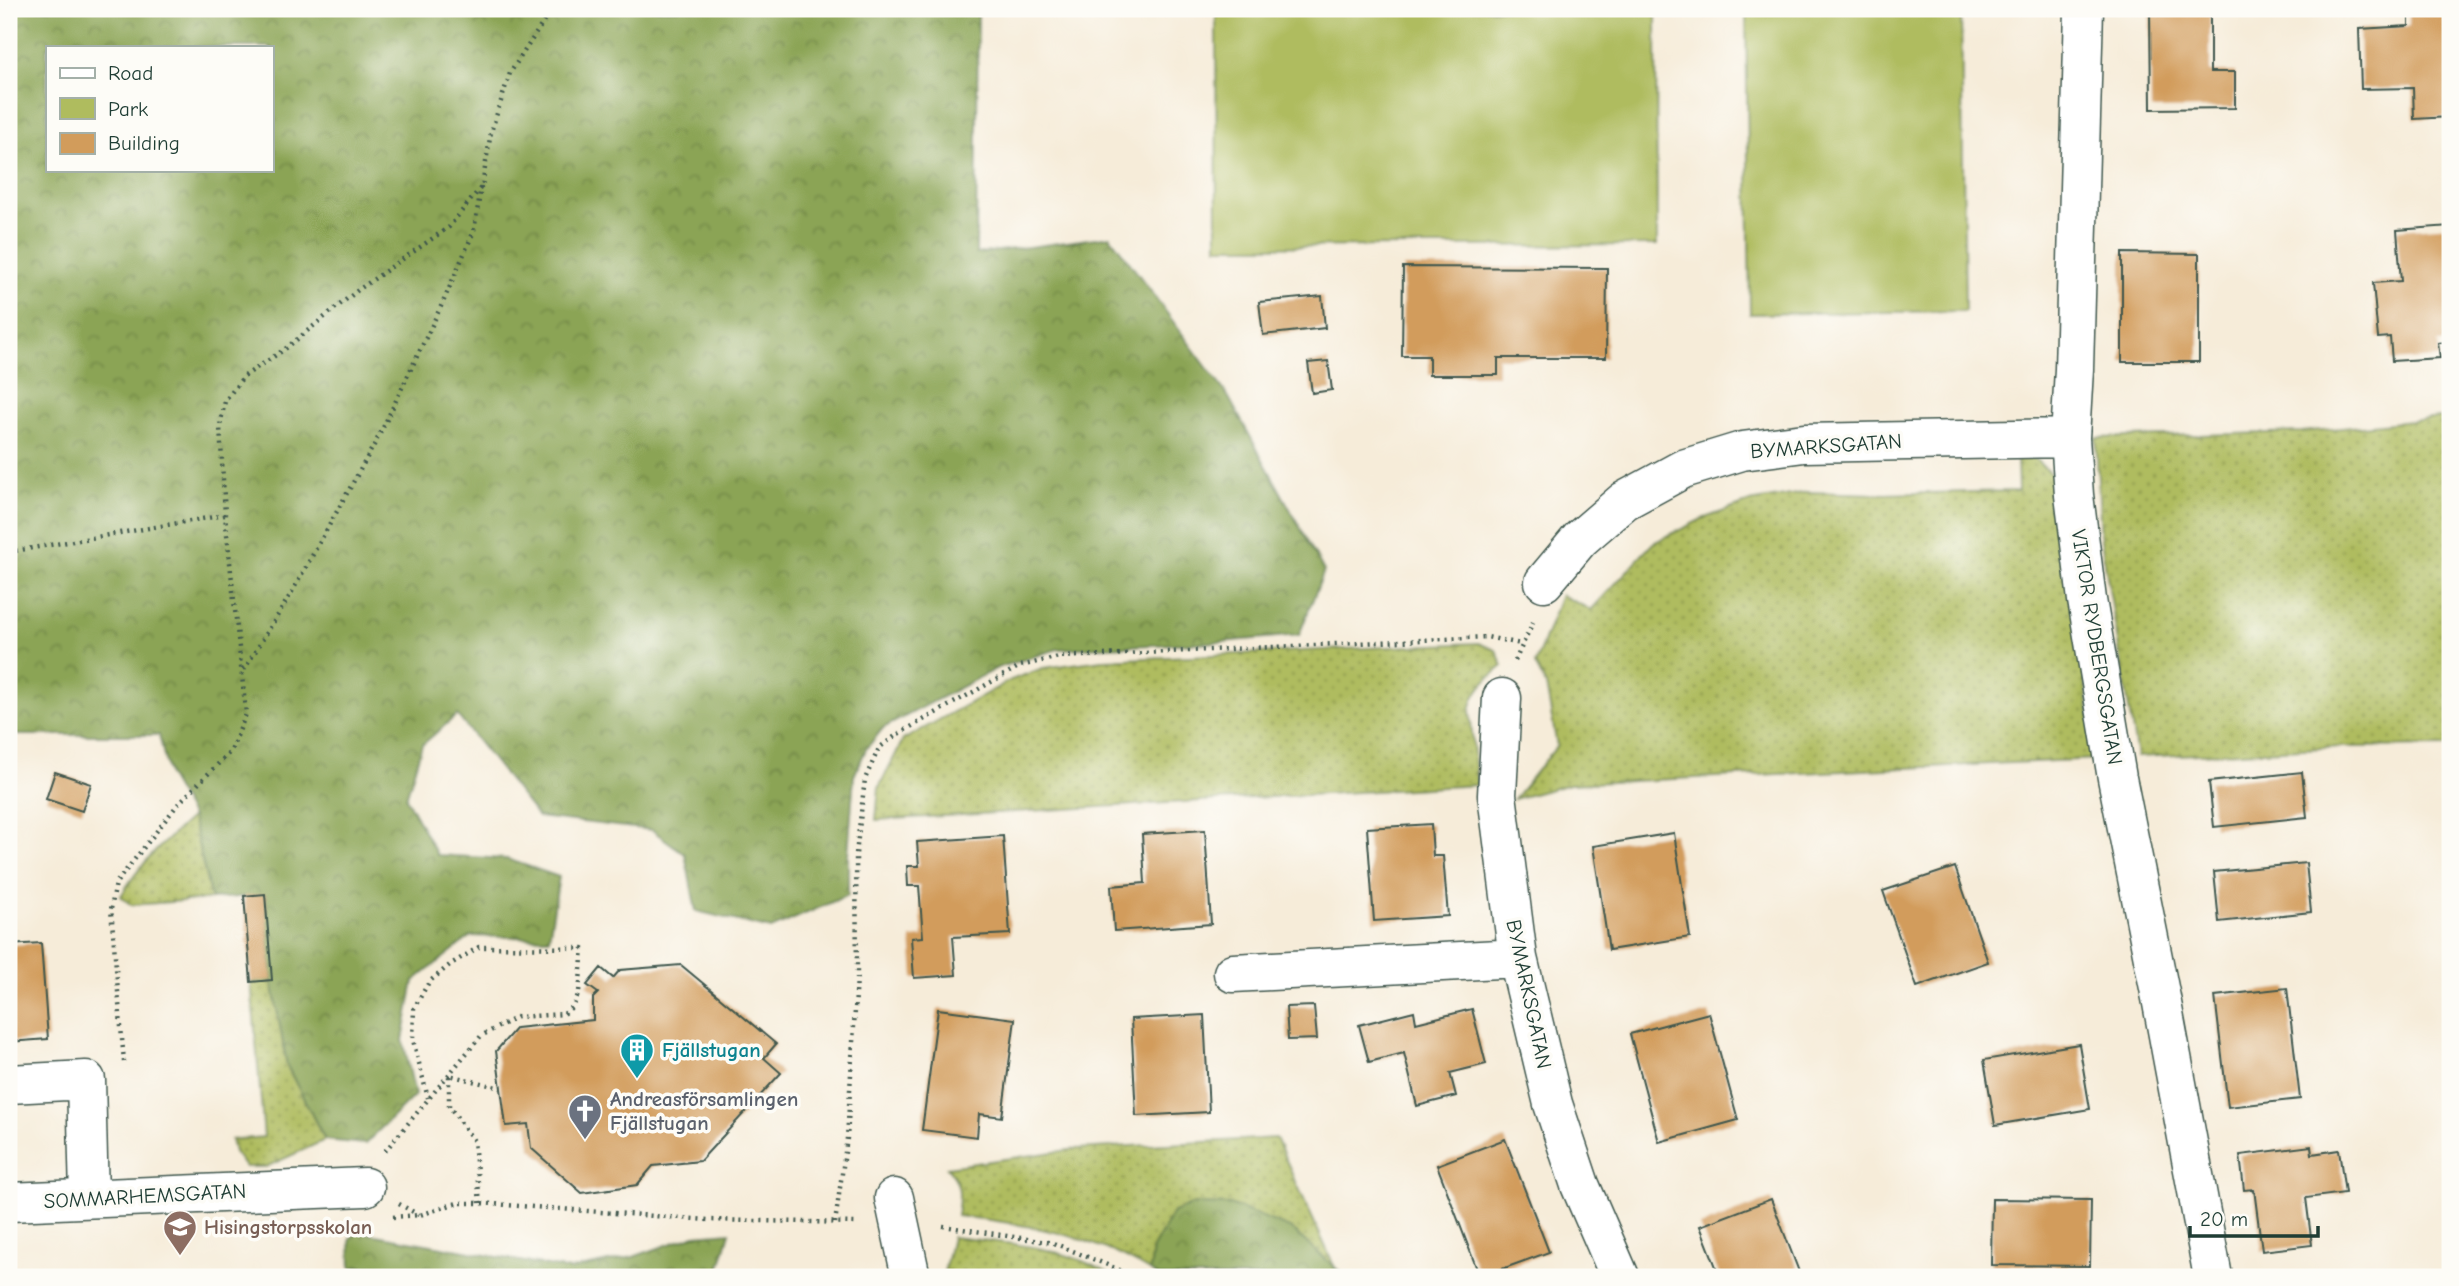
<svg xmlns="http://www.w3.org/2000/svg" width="2459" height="1286" font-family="'Comic Neue',sans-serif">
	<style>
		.grass { fill: url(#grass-dots); stroke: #677c49; stroke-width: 2 }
		.forest { fill: url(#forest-crowns); stroke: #557044; stroke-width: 2; fill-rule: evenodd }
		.park { fill: #afbc5e; stroke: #677c49; stroke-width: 2 }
		.building { fill: #d29c5b }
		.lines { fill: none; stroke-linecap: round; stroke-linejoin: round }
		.minor-casing { stroke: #3f574d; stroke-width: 41 }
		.path { stroke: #3f574d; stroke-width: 4.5; stroke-dasharray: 2 5; stroke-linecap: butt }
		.minor { stroke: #fff; stroke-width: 38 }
		.labels { text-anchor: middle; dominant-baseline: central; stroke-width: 7; stroke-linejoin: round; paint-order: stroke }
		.street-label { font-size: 21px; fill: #1f3d34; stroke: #fdfcf7 }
		.culture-label { font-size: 21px; font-weight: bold; fill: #0d838f; stroke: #fdfcf7; text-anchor: start }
		.worship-label { font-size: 21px; font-weight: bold; fill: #5b616d; stroke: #fdfcf7; text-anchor: start }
		.education-label { font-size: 21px; font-weight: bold; fill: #785e54; stroke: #fdfcf7; text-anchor: start }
	</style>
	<defs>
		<pattern id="grass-dots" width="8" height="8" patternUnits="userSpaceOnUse" patternTransform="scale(1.75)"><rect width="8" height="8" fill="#afbc5e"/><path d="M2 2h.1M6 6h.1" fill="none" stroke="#8e9a4e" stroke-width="1.8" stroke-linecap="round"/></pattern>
		<pattern id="forest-crowns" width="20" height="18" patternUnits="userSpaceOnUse" patternTransform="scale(1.75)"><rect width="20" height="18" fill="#8ba455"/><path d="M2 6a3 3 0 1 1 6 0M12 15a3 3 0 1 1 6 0" fill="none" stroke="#718747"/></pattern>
	</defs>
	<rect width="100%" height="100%" fill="#fdfcf7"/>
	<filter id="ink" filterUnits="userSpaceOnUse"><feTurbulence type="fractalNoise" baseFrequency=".0143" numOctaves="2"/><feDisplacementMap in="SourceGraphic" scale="14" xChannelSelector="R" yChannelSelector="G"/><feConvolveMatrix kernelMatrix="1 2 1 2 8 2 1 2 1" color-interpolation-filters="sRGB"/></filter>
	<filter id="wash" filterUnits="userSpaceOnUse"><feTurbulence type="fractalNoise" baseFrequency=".00686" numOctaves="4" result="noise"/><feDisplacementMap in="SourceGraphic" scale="28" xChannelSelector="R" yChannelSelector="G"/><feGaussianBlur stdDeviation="1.57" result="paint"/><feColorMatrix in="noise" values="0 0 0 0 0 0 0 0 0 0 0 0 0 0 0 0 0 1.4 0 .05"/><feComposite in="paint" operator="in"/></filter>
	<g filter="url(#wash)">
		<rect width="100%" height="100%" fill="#f6ecd9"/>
		<path class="grass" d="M2450,417V746L2342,747L2137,757L2101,540L2096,438L2302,432Z
			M2017,455L2034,458L2057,480L2096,759L1570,784L1514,799L1557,746L1546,685L1535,664L1561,595L1591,610L1653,543L1702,519L1750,502L1808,492L1878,494L2018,491Z
			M1478,643L1496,650L1503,666C1488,678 1472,691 1470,712L1477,785L876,820L879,787L903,740L1011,680L1043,668L1102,660Z
			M192,817L211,899L131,905L121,896C139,864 165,841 192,817Z
			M272,980L287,1066L325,1140L266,1167H245L234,1152L231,1140L264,1137L251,982Z
			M1276,1138L1336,1270L1290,1228L1153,1248L1150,1271C1088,1234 1028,1224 957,1216C960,1194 962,1184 947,1167L1076,1149Z
			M952,1237C1014,1244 1060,1245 1116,1277H943Z"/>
		<path class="forest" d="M9,9H978L976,254L1110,236L1228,396L1324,571L1299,635L1220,642L1058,649L997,668L883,728L866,749L854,776L848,854V895L771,929L696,911L685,854L652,830L538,817L457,715L422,745L406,798L437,855L507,859L559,877L549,938L471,936L414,981L403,1040L415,1095L365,1144L325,1140L287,1066L272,980L265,895L211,899L192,817L169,777L159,735H9ZM47,47H271V170H47Z
			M1194,1204L1232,1205L1290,1228L1346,1277H1159L1150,1271L1153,1248L1173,1212Z
			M359,1232L570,1270L633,1257L695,1235L730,1232L717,1277H386V1266L351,1268L350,1238Z"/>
		<path class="park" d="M1216,9H1656L1657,245L1217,247Z
			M1746,9H1961L1965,311L1750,314Z"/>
		<g id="blocks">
			<path class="building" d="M2150,9H2210V72H2235V108L2151,109Z
				M2409,9H2450V117L2414,119L2413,88L2361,89L2359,29L2409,26Z
				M2450,226V342L2438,343L2440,358L2392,361L2390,337L2378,338L2373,283L2401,281L2397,230Z
				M2122,253L2199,254V362H2122Z
				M1403,267L1607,268L1606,358H1498V375H1429V356H1402Z
				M1322,296L1325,328L1263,335L1259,302Z
				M1328,361L1332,390L1312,393L1308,363Z
				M55,772L91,784L82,811L46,799Z
				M2302,772L2307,817L2214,827L2209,782Z
				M1431,824L1433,856H1443L1448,916L1374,921L1367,828Z
				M1205,830L1211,924L1114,931L1111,886L1145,883L1142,834Z
				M1674,833L1690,937L1609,950L1593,846Z
				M1003,836L1010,934L953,937L956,975L914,978L911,938L923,937L919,886H908L907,866H919L917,842Z
				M2306,863L2311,912L2219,922L2214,872Z
				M1955,867L1988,962L1917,987L1883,891Z
				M265,894L272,980L251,982L244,896Z
				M41,943L48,1039L9,1042V945Z
				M681,965L776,1044L764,1058L781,1073L700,1161L653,1166L637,1185L582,1193L531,1148L528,1124L506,1126L496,1051L516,1028L593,1020V998L598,993L587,985L601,968L613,978L620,970Z
				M2287,988L2300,1099L2228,1107L2215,996Z
				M1314,1006L1317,1039L1288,1040L1286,1007Z
				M938,1009L1015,1019L1002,1117L979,1114L977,1137L922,1130Z
				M1472,1009L1486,1064L1450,1073L1456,1096L1417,1106L1404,1053L1369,1062L1359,1025L1414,1011L1416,1023Z
				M1709,1013L1738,1120L1659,1142L1630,1034Z
				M1204,1015L1209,1112L1136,1116L1131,1019Z
				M2079,1044L2090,1109L1995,1125L1984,1060Z
				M1505,1139L1549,1252L1480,1277L1437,1165Z
				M2311,1146L2312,1154L2339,1150L2345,1193L2306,1198L2312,1245L2262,1251L2254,1189L2244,1190L2240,1155Z
				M1771,1199L1801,1277H1720L1700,1226Z
				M1992,1199L2091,1200L2090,1266L1991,1265Z"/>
		</g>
	</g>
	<g filter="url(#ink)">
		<use href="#blocks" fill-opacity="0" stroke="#3f574d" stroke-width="2"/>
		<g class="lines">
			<g class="minor-casing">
				<path id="minor" d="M2084,9L2074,369L2070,438L2074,495L2087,600L2117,778L2162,1003L2213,1277
					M1544,582L1580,539L1624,501L1683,469L1742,451L1804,443L2070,438
					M1502,698L1497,795L1518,958L1553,1104L1580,1185L1620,1277
					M1233,973L1518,958
					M9,1084L86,1080L89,1198
					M894,1198L911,1277
					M9,1202L365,1187"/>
			</g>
			<path class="path" d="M9,552L225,515
				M1515,661L1533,622
				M244,670L292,592L379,436L444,300L474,231L481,187
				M124,1062L111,909L116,883L178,804L231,751L246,714L225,515L220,426L225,401L243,377L285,349L358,290L449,227L482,186L491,132L510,73L552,9
				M385,1151L481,1036L517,1017L564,1014L574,1005L579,992L583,948L479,947L451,964L429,982L414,1008L413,1040L428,1098
				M480,1203L474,1141L449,1106V1075L501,1088
				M399,1204L419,1215
				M393,1217L420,1215L457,1203H480L708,1220L857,1223
				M835,1223L847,1138L857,978L856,854L865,779L879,748L898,734L1020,666L1059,657L1487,637L1521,644
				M943,1226L1053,1243L1137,1277"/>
			<use href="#minor" class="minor"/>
		</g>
	</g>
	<defs>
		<g id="building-pin" transform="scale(1.75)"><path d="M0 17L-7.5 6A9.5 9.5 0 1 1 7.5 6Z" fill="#0f9aa8" stroke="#fdfcf7"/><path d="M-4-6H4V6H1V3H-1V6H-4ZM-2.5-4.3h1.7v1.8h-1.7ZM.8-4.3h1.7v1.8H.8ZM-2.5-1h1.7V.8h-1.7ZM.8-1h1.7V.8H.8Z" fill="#fff"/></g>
		<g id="church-pin" transform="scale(1.75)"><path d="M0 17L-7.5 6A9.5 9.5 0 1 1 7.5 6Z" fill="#6b7280" stroke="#fdfcf7"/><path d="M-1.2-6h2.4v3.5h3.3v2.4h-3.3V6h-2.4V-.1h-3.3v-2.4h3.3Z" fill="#fff"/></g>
		<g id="school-pin" transform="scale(1.75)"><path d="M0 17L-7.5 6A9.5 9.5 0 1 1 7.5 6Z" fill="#8d6e63" stroke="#fdfcf7"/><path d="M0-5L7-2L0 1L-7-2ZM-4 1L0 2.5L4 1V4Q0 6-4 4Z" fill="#fff"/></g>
	</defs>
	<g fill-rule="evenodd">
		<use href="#building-pin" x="637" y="1050"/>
		<use href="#church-pin" x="585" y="1111"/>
		<use href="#school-pin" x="180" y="1227"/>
	</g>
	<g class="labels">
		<g class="street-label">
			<text transform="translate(1826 446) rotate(-4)">BYMARKSGATAN</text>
			<text transform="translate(2097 647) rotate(81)">VIKTOR RYDBERGSGATAN</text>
			<text transform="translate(1529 994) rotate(78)">BYMARKSGATAN</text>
			<text transform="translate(145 1196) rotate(-3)">SOMMARHEMSGATAN</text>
		</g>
		<g class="culture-label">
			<text x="662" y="1050">Fjällstugan</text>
		</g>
		<g class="worship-label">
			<text x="610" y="1099">Andreasförsamlingen<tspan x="610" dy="24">Fjällstugan</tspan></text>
		</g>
		<g class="education-label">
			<text x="204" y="1227">Hisingstorpsskolan</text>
		</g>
	</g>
	<rect width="2459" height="1286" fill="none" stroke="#fdfcf7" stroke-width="35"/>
	<rect x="46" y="46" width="228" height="126" fill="#fdfcf7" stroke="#a4b0a9" stroke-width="2"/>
	<rect x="60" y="68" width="35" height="10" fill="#ffffff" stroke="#a4b0a9" stroke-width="2"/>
	<text x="108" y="80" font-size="21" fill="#1f3d34">Road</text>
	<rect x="60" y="98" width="35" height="21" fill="#afbc5e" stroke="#a4b0a9" stroke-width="2"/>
	<text x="108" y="116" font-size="21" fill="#1f3d34">Park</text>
	<rect x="60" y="133" width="35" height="21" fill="#d29c5b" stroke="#a4b0a9" stroke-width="2"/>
	<text x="108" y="150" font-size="21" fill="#1f3d34">Building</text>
	<path d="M2190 1226v10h128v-10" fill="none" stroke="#1f3d34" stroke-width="3.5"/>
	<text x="2200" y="1226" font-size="21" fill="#1f3d34" stroke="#fdfcf7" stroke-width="5" paint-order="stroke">20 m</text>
</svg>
